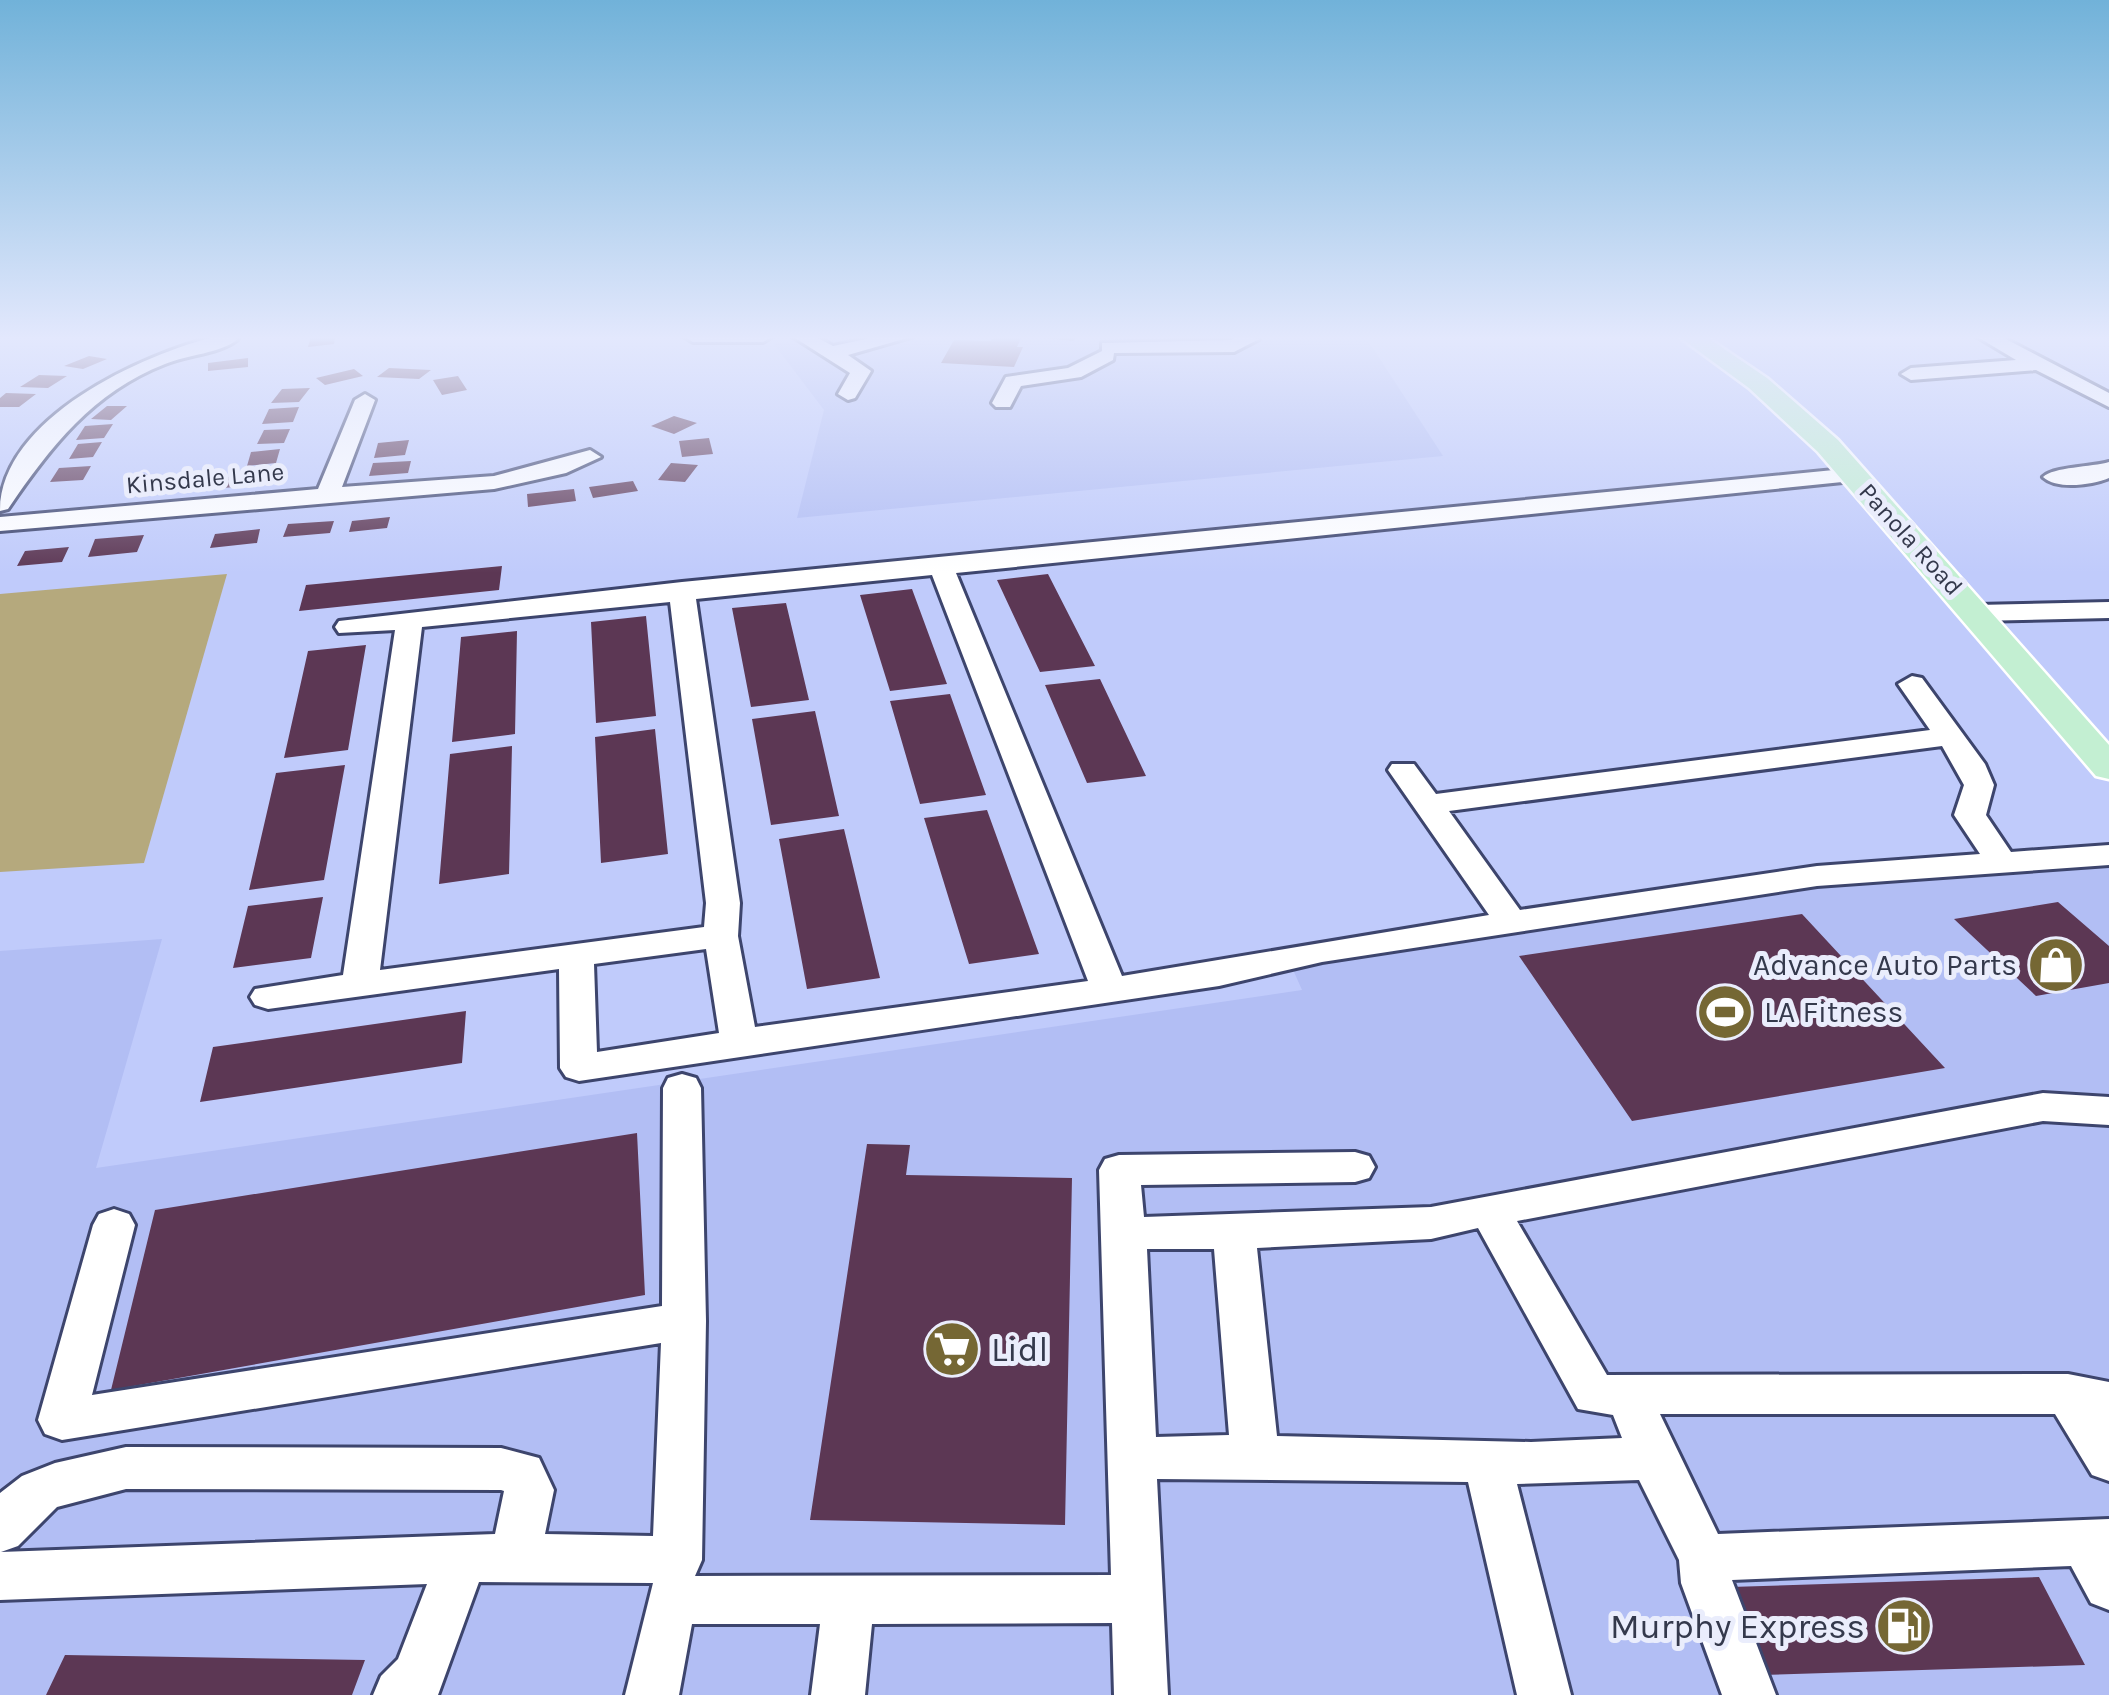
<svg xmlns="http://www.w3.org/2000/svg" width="2109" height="1695" font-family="Karla,sans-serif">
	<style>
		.built { fill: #b2bef4 }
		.green { fill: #b5a97d }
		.building { fill: #5c3754 }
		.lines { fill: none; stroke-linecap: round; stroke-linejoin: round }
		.minor-casing { stroke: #3d456d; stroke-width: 6 }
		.major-casing { stroke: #fff; stroke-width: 5 }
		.minor { fill: #fff; fill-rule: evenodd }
		.major { fill: #c3efd2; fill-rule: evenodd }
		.labels { text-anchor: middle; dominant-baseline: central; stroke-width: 10; stroke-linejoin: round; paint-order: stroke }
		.far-street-label { font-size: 25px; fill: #34394c; stroke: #eaedfc }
		.poi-label { font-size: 30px; fill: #34394c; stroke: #eaedfc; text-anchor: end }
		.near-poi-label { font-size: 35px; fill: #34394c; stroke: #eaedfc; text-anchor: start }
	</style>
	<rect width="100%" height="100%" fill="#c0cbfb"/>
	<path class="built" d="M818,336H1365L1443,456L797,518L824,410L774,344Z
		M2109,846V1695H0V951L162,939L96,1168L1302,990L1283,947L1923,860Z"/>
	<path class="green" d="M227,574L144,863L0,872V594Z"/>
	<path class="building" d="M311,336H335L334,344L308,347Z
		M994,336H1076L1074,341L1022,336L1017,347H1023L1014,367L941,363L954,340L991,341Z
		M1169,336H1223L1221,342L1168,340Z
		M89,356L107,359L83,369L64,366Z
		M248,358V367L208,371V363Z
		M389,368L431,370L419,379L377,377Z
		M354,369L363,376L325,385L316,378Z
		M39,375L67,376L48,388L20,387Z
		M458,376L467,390L442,395L433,380Z
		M310,388L299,402L271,403L282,389Z
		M6,393L36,394L19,407H0V398Z
		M107,406H127L111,420L91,419Z
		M299,407L293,422L262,424L269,409Z
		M674,416L697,423L674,434L651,426Z
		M113,424L104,438L76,440L85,426Z
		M290,429L284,443L257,444L264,430Z
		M709,438L713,454L682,457L679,441Z
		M409,440L405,455L374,458L378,443Z
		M102,442L93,457L69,459L78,444Z
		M280,449L276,463L247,466L251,452Z
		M411,461L408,473L369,476L373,463Z
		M671,463L698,465L685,482L658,480Z
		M91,466L83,480L50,482L59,468Z
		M275,473L271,484L211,489L216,478Z
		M633,481L638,491L593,498L589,487Z
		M574,489L576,501L528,507L527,494Z
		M390,517L387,528L349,532L352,521Z
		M334,521L330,533L283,537L288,524Z
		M260,529L257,543L210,548L215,534Z
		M144,535L137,552L88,557L95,539Z
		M69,547L62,562L17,566L25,551Z
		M502,566L499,590L299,611L306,585Z
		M1048,574L1095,666L1040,672L997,580Z
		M912,589L947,684L890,691L860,595Z
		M786,603L809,700L751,707L732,608Z
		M646,616L656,716L596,723L591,622Z
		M517,631L515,734L452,742L461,637Z
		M366,645L348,750L284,758L308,651Z
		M1100,679L1146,776L1087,783L1045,685Z
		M950,694L986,795L920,804L890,701Z
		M815,711L839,816L771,825L752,719Z
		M655,729L668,854L601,863L595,737Z
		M512,746L509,874L439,884L450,754Z
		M345,765L324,880L249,890L276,773Z
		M987,810L1039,954L969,964L924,818Z
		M844,829L880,978L807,989L779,839Z
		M323,897L311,958L233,968L248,906Z
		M2058,902L2109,946V983L2036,996L1954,919Z
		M1802,914L1945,1068L1632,1121L1519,956Z
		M466,1011L462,1063L200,1102L213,1047Z
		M637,1133L645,1295L111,1390L155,1210Z
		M867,1144L910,1145L906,1175L1072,1178L1065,1525L810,1520Z
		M2039,1577L2085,1665L1762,1675L1730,1587Z
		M65,1655L365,1660L352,1695H46Z"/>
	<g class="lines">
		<g class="minor-casing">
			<path id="minor" d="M218,336L238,339C222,353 186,355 165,364C93,392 50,447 8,509L0,511C0,419 142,354 218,336Z
				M683,336H773L763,342H693Z
				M792,336H814L833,346L880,336H914L848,355L871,371L855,398L848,400L838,394L850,373Z
				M1238,336L1259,339L1234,352L1114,353L1113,360L1081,377L1021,386L1010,407H996L992,403L1006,377L1068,368L1102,351V343L1231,340Z
				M1976,336H2000L2109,393V407L2036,370L1911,380L1901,374L1911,368L2016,360Z
				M365,394L375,400L342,487L494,476L590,450L601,457L566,473L494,489L0,531V517L318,489L355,400Z
				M2109,462V478C2092,485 2057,490 2043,477C2053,467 2092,467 2109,462Z
				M1854,468L1865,475L1862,480L956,573L1122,976L1489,915L1388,770L1392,764H1414L1436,794L1930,730L1898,684L1912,676L1922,678L1985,764L1994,785L1986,815L2011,852L2109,845V865L1817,886L1322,962L1219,986L579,1081L566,1077L560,1068L559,969L268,1009L255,1005L250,997L255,989L343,975L395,630L339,633L335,627L339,621L682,582ZM932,575L1088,981L755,1027L738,936L740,903L696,599ZM670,602L706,903L704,927L380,970L422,627ZM1942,746L1964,785L1954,815L1980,854L1817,866L1520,910L1449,811ZM706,949L719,1033L597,1052L594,964Z
				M2109,602V618L1977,621L1964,613L1977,605Z
				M682,1074L696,1078L701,1088L706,1321L702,1560L695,1576L1111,1575L1099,1170L1105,1159L1119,1155L1355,1152L1369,1156L1375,1167L1369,1178L1355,1182L1141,1185L1144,1217L1431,1207L2043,1093L2109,1097V1125L2043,1121L1517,1221L1607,1375L2068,1374L2109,1382V1481L2092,1475L2055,1414H1660L1718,1534L2109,1519V1610L2091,1603L2071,1566L1732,1580L1776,1695H1722L1681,1583L1679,1560L1639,1480L1517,1484L1571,1695H1517L1468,1482L1157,1479L1168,1695H1114L1112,1623L872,1624L865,1695H811L820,1624H692L679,1695H625L653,1583L479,1582L438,1695H373L381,1676L398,1659L427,1584L0,1600V1493L22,1476L55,1463L126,1447L501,1448L539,1458L554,1490L545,1534L653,1536L661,1343L62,1440L45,1434L38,1420L93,1225L99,1214L114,1209L129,1214L135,1225L92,1395L662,1306L663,1088L668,1078ZM1478,1228L1578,1409L1613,1415L1622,1438L1531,1442L1277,1436L1257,1248L1431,1239ZM1147,1249H1214L1229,1435L1156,1437ZM126,1489L501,1490L504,1491L495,1534L1,1552L18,1546L57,1507Z"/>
		</g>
		<g class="major-casing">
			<path id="major" d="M1678,336H1705L1767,378L1838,440L2109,745V779L2096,776L1818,452L1749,388Z"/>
		</g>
		<use href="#minor" class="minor"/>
		<use href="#major" class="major"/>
	</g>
	<linearGradient id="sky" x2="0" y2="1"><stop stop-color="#71b2d9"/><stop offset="0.59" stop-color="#e3e8fd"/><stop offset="1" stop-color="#e3e8fd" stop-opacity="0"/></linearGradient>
	<rect width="2109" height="573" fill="url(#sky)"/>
	<defs>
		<g id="shop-disc" transform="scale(2.875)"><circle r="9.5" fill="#756734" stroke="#eaedfc"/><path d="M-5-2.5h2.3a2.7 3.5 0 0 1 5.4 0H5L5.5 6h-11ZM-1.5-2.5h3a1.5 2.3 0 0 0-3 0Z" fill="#fff"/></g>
		<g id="stadium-disc" transform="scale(2.875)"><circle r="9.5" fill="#756734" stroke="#eaedfc"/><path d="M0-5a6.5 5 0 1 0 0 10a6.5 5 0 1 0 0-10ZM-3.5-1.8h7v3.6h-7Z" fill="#fff"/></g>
		<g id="supermarket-disc" transform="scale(2.875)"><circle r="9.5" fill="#756734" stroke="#eaedfc"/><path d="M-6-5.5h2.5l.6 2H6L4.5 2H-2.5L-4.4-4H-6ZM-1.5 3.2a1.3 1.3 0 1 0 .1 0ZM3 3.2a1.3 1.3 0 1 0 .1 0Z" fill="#fff"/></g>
		<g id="fuel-disc" transform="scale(2.875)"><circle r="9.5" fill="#756734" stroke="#eaedfc"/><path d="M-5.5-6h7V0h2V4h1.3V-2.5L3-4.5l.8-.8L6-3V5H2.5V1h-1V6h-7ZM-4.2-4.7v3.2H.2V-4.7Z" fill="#fff"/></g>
	</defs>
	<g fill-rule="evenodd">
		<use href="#shop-disc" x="2056" y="965"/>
		<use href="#stadium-disc" x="1725" y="1012"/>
		<use href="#supermarket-disc" x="952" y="1349"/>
		<use href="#fuel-disc" x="1904" y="1626"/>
	</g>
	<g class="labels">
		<g class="far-street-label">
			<text transform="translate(205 478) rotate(-5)">Kinsdale Lane</text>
			<text transform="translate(1911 539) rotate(48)">Panola Road</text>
		</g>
		<g class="poi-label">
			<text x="2017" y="965">Advance Auto Parts</text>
			<text x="1764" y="1012" text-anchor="start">LA Fitness</text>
		</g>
		<g class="near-poi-label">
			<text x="991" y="1349">Lidl</text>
			<text x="1865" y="1626" text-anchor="end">Murphy Express</text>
		</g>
	</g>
</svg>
